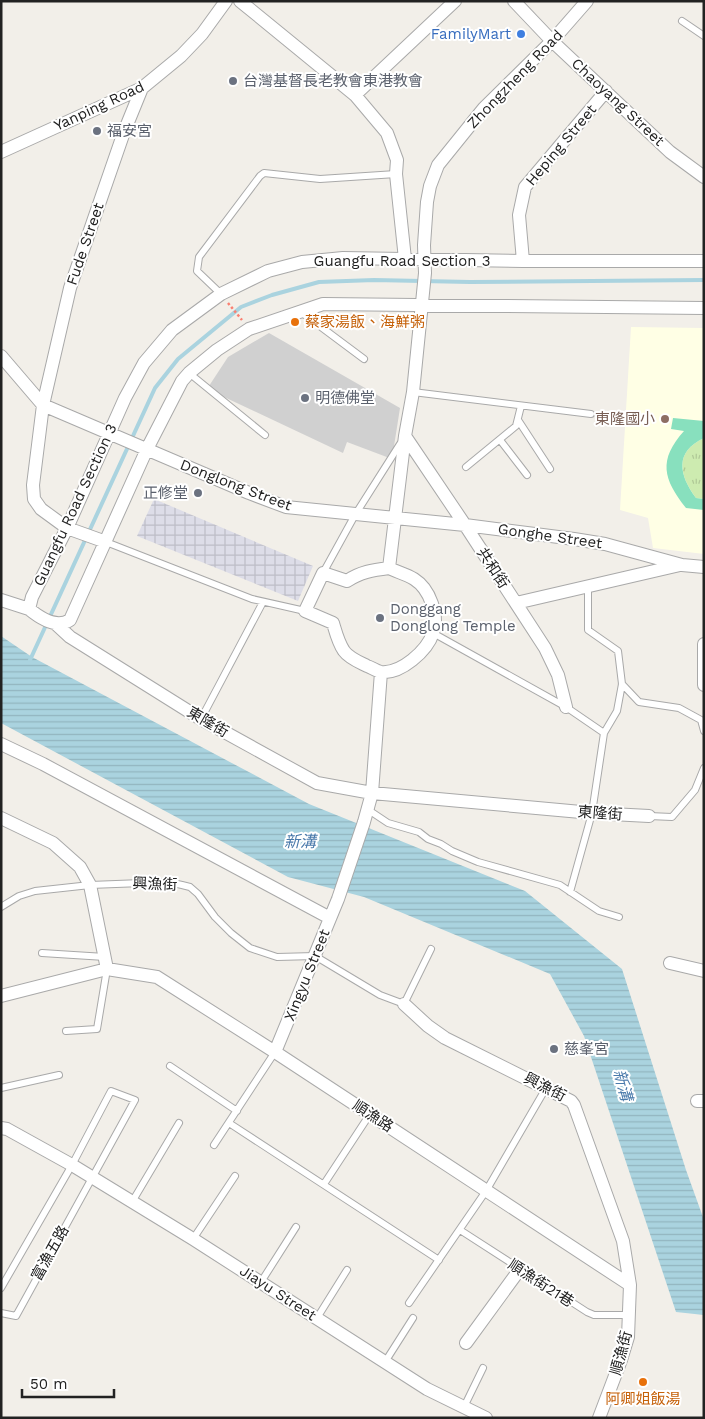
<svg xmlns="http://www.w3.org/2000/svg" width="705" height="1419" font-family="'Work Sans','Noto Sans TC',sans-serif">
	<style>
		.education { fill: #ffffe5 }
		.religious { fill: #d0d0d0 }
		.grass { fill: url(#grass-tufts) }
		.pitch { fill: #88e0be }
		.plaza { fill: url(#plaza-grid) }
		.water { fill: url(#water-rules) }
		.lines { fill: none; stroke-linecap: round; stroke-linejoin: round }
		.stream { stroke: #aad3df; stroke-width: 4 }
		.lane-casing { stroke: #a9a9a9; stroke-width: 8 }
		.street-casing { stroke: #a9a9a9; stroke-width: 14 }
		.path { stroke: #fa8072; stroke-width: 2.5; stroke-dasharray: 2.5 2.5; stroke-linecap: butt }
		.lane { stroke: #fff; stroke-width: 6 }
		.street { stroke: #fff; stroke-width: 12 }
		.shop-dot { fill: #3f7fe0; stroke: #fff; stroke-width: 2 }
		.worship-dot { fill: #6b7280; stroke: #fff; stroke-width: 2 }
		.food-dot { fill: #e8710a; stroke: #fff; stroke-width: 2 }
		.education-dot { fill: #8d6e63; stroke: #fff; stroke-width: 2 }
		.labels { text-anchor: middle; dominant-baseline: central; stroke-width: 4; stroke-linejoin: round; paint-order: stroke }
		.shop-label { font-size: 15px; fill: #366cbe; stroke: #fff; text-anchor: end }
		.street-label { font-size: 15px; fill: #222; stroke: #fff }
		.worship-label { font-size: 15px; fill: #5b616d; stroke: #fff; text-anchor: start }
		.food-label { font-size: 15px; fill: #c56008; stroke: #fff; text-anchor: start }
		.education-label { font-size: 15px; fill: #785e54; stroke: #fff; text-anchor: end }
		.water-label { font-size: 16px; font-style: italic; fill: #4a7aab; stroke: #fff }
	</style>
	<defs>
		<pattern id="grass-tufts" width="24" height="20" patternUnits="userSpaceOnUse" patternTransform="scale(1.25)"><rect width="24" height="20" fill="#cdebb0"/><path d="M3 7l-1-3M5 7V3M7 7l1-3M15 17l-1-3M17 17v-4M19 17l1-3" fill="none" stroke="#b0c997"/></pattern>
		<pattern id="plaza-grid" width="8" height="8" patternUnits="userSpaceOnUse" patternTransform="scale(1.25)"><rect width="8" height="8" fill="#dddde8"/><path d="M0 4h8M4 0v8" fill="none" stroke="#bdbdc7"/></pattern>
		<pattern id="water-rules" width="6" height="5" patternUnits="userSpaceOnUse" patternTransform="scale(1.25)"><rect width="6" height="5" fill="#aad3df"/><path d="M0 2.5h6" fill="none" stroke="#92b5bf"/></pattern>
	</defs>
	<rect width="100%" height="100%" fill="#f2efe9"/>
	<path class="education" d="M631,327L704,328V554L653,548L648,518L620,510Z"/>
	<path class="religious" d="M269,333L400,408L392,459L347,442L343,453L207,389L228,357Z"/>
	<path class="grass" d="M704,438V499L696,498C679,475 674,452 704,438Z"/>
	<path class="pitch" d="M673,418L704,421V438C674,452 679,475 696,498L704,499V510L686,508C663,479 658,460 684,431L671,429Z"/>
	<path class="plaza" d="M154,499L313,566L298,601L137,536Z"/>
	<path class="water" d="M1,636L32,657L309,804L525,891L622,969L686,1170L704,1220V1315L676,1312L584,1036L550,974L364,897L288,877L1,723Z"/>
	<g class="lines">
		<path class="stream" d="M30,660L155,388L178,359L241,307L272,295L319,282L374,280L470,282L704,280"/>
		<g class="lane-casing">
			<path id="lane" d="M682,21L704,36
				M221,294L197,271L199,257L260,176L264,173L320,179L396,174
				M301,312L364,359
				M189,373L265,435
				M413,392L591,414
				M518,420L550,469
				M500,440L527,475
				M466,467L516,426L521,406
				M106,542L252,599L305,611
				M323,573L355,515L400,444
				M588,586V630L618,651L622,684L617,711L604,733
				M433,633L566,707L604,733L592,813L570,892
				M622,684L639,702L679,708L701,720L704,731
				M201,719L263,602
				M367,809L388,823L419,832L428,839L441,844L452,851L478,862L560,885L599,911L619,917
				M649,816L672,817L695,790L704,768
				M1,907L19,896L35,891L90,885L168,882L182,885L190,887L198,894L215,917L231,933L250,948L277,957L315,956L380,995L404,1004L431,949
				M42,953L105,957
				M66,1031L97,1029L107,969
				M170,1066L237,1111
				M1,1088L59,1075
				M229,1123L439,1260
				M214,1145L275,1052
				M324,1184L370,1114
				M132,1202L179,1123
				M460,1230L587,1312L594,1315H629
				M193,1239L235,1176
				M261,1282L296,1227
				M1,1288L72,1165L111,1091L135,1100L16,1316L1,1313
				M409,1303L486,1191L546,1088
				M317,1318L347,1270
				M385,1362L413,1318
				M464,1407L483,1368"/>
		</g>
		<g class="street-casing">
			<path id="street" d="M240,1L355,95L387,133L397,160L396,174L405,259
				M514,1L552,41L670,152L704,177
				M355,95L455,1
				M1,152L142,88L181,56L202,34L226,1
				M523,261L519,215L525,187L606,91
				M704,261H523L343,258L302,262L268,271L221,294L172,330L144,363L125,398L67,528L32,597L29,609C40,618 57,629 70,620L147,449L182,381L189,373L217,350L249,329L323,304L704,308
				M1,356L43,405L249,493L286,507L465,525L574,539L605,544L682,565L704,567
				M405,436L465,525L545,648L558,675L566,707
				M106,542L67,528L41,509L34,499L33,485L43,405L70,288L124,132L142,88
				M389,568L405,436L413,392L425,273L424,245L427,202L430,186L438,165L484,108L552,41L587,1
				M389,568C397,572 406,574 414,579C430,589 439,615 433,633C427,651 401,674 381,672C376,671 371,667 367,666C359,662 349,658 344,651C338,642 336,633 333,623L305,611L323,573L347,581C360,572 373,570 389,568Z
				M1,600L29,609
				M516,603L680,565
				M57,625L70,637L201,719L317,783L372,793L592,813L649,816
				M704,644V685
				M1,744L43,764L330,918
				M1,818L53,843L80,867L90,885L107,969
				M670,963L704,971
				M1,996L107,969L157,977L275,1052L630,1285
				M404,1004L428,1026L445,1038L571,1101L574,1105L623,1241L630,1285L628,1337L621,1360L599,1418
				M275,1052L338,899L364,822L372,793L381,672
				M697,1101H704
				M1,1128L7,1129L72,1165L193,1239L427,1389L486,1418
				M466,1343L520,1269"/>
		</g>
		<path class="path" d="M228,303L242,320"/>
		<use href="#lane" class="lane"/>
		<use href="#street" class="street"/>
	</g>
	<circle class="shop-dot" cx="521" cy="34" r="5"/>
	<g class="worship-dot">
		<circle cx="233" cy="81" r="5"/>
		<circle cx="97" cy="131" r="5"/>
		<circle cx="305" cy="398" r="5"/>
		<circle cx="198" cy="493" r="5"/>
		<circle cx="380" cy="618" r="5"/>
		<circle cx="554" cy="1049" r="5"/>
	</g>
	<g class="food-dot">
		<circle cx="295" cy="322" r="5"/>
		<circle cx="643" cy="1382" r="5"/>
	</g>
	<circle class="education-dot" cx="665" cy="419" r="5"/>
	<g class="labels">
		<g class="shop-label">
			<text x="511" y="34">FamilyMart</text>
		</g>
		<g class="street-label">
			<text transform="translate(515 79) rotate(-46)">Zhongzheng Road</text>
			<text transform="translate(618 102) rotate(43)">Chaoyang Street</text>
			<text transform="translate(99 106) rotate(-25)">Yanping Road</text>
			<text transform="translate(561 145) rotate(-50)">Heping Street</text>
			<text transform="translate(85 244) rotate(-71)">Fude Street</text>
			<text x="402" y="261">Guangfu Road Section 3</text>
			<text transform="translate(236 485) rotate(21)">Donglong Street</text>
			<text transform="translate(75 505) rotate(-65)">Guangfu Road Section 3</text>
			<text transform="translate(550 536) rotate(8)">Gonghe Street</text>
			<text transform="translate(493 568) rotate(57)">共和街</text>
			<text transform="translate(208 722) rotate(30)">東隆街</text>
			<text transform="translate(600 813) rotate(4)">東隆街</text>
			<text transform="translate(155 884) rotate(2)">興漁街</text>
			<text transform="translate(307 975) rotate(-68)">Xingyu Street</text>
			<text transform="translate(545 1087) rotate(27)">興漁街</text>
			<text transform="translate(373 1116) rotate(33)">順漁路</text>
			<text transform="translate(50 1253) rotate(-61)">富漁五路</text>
			<text transform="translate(541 1283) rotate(33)">順漁街21巷</text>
			<text transform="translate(278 1293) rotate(33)">Jiayu Street</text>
			<text transform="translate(621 1353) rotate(-75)">順漁街</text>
		</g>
		<g class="worship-label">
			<text x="243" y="81">台灣基督長老教會東港教會</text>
			<text x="107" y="131">福安宮</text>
			<text x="315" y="398">明德佛堂</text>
			<text x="188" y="493" text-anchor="end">正修堂</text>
			<text x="390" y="609">Donggang<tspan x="390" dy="17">Donglong Temple</tspan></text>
			<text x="564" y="1049">慈峯宮</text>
		</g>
		<g class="food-label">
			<text x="305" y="322">蔡家湯飯、海鮮粥</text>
			<text x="643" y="1399" text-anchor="middle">阿卿姐飯湯</text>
		</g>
		<g class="education-label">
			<text x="655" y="419">東隆國小</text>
		</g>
		<g class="water-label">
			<text x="300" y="841">新溝</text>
			<text transform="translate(623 1085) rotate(75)">新溝</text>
		</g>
	</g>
	<rect width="705" height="1419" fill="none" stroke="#222222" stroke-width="5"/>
	<path d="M22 1389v8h92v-8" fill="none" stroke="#222222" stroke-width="2.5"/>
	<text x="30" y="1389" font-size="15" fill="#222222" stroke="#ffffff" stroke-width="4" paint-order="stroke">50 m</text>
</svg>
